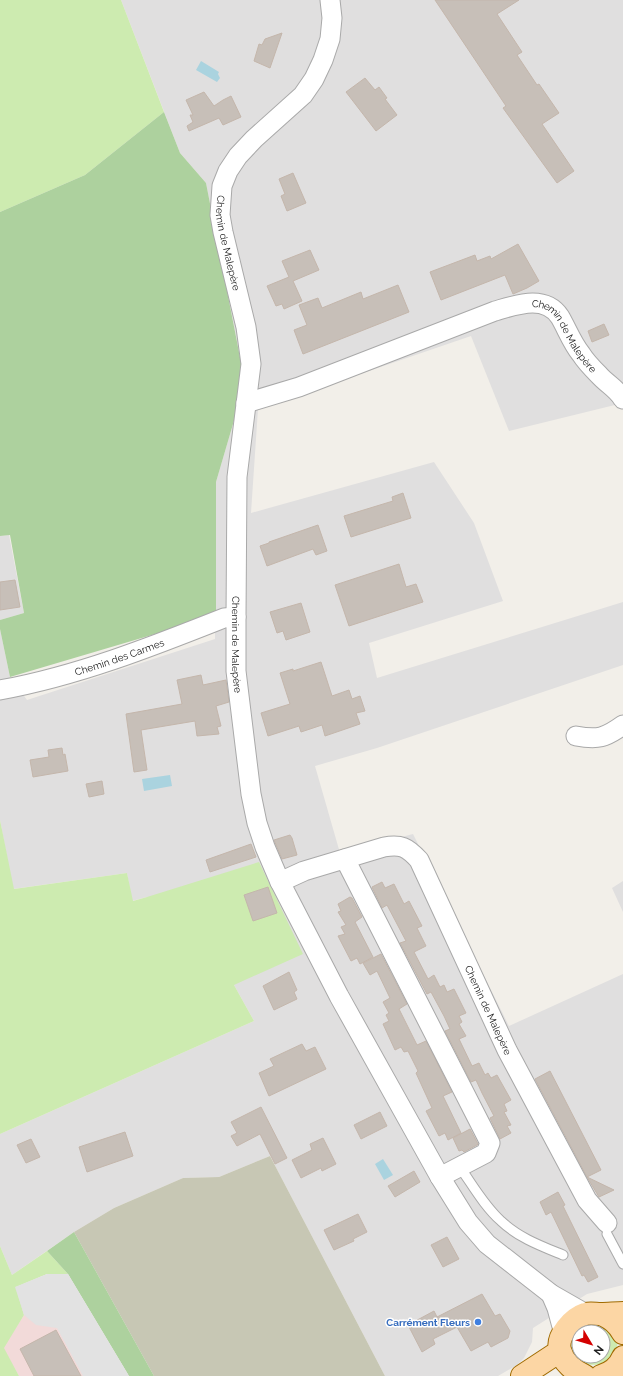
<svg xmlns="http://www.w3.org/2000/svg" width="623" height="1376" font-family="Raleway,sans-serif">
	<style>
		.residential { fill: #e0dfdf }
		.commercial { fill: #f2dad9 }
		.construction { fill: #c7c7b4 }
		.grass { fill: #cdebb0; fill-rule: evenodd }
		.forest { fill: #add19e }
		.parking { fill: #e2e2e2 }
		.water { fill: #aad3df }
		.building { fill: #c7bfb8; stroke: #c4b6ab }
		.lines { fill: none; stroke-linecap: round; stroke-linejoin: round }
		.lane-casing { stroke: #a9a9a9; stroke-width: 11 }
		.street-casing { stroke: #a9a9a9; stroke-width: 21 }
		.primary-casing { stroke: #a06b00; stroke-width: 24 }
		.lane { stroke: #fff; stroke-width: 9 }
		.street { stroke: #fff; stroke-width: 19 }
		.primary { stroke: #fcd6a4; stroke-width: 22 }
		.shop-dot { fill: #3f7fe0; stroke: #fff; stroke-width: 1.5 }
		.labels { text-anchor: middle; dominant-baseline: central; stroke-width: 3; stroke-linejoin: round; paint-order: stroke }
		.street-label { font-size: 10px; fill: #222; stroke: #fff }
		.shop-label { font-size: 10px; font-weight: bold; fill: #366cbe; stroke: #fff; text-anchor: end }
	</style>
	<rect width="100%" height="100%" fill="#f2efe9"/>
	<path class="residential" d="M121,0H623V403L509,431L471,336L258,409L251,513L434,462L474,523L503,601L369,643L377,678L623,602V665L377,748L315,766L340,853L413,834L509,1026L623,974V1285L587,1294L533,1328L532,1342L524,1358L517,1365L498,1376H385L270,1156L219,1177L183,1178L114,1208L74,1232L12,1275L0,1246V1134L254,1021L234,985L147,897L132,901L127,873L13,889L0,820V629L10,677L27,700L215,639L216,482L245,383L206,183L180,153Z
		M9,535L24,613L0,620V536Z
		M623,881V912L612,888Z"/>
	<path class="commercial" d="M15,1287L129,1376H19L3,1348L24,1315Z"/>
	<path class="construction" d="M270,1156L385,1376H154L74,1232L114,1208L183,1178L219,1177Z"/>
	<path class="grass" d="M0,0H121L164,112L85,175L0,212Z
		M0,820L14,889L127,873L133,901L147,897L259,862L303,954L234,985L254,1021L0,1134Z
		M0,1246L12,1275L47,1251L68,1274H47L16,1287L24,1315L4,1348L19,1376H0Z
		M600,1321L618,1341C614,1376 565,1370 572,1339C573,1335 577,1330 579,1326ZM579,1332H603V1356H579Z"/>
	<path class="forest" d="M164,112L180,153L206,183L245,383L216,482V616L10,677L0,629V620L24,613L10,535L0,536V212L85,175Z
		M74,1232L154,1376H129L68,1274L47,1251Z"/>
	<path class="parking" d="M47,1274H68L129,1376H83L57,1328L36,1325L24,1315L15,1287Z"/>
	<path class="water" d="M201,61L219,72L218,74L220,78L217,82L196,70Z
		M170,775L172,786L144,791L142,779Z
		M383,1159L393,1175L384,1180L375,1164Z"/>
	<path class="building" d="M435,0H519L497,14L522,52L517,55L537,85L539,84L559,113L542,124L574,171L557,183L503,108L506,106Z
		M282,33L270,68L254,61L259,44L262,45L265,39Z
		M365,78L375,90L379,87L387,98L385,99L397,115L376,131L346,92Z
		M204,92L214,106L223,100L231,96L241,117L223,125L219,118L189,131L187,126L193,122L190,115H193L186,100Z
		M293,173L306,203L287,211L281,196L285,194L279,179Z
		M518,244L539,281L527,288L513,294L505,275L441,300L430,272L475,255L477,261L490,256L491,259Z
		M310,250L319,270L293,281L302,301L284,309L282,304L276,306L267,286L289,277L282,261Z
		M398,285L409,312L303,354L294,330L307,325L299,305L318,298L322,308L361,292L363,299Z
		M604,324L609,335L592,342L588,331Z
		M403,493L411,518L351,537L344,516L393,501L392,497Z
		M318,525L327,551L316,555L313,549L267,566L260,546L269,543V542Z
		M399,564L406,587L416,584L423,602L349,626L335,585Z
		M15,580L20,607L0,610V582Z
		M301,603L310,632L286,640L283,631L277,633L270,612Z
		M321,662L332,696L349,690L352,699L360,696L365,711L356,713L360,724L325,736L322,725L301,732L299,726L268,736L261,713L290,704L280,673L293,669V671Z
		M201,675L203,685L226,680L229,702L216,706L221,726L217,727L219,734L197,736L195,721L141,730L147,770L134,772L126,714L182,704L177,680Z
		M62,748L63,755L65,754L68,771L33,777L30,760L49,757L48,750Z
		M102,781L104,794L89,797L86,784Z
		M290,835L292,838L297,855L282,859L274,840Z
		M251,844L256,857L210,872L206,860Z
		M382,882L385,888L394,884L404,904L409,901L422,926L417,928L426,946L414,952L428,979L434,975L440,987L444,985L447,992L454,989L466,1013L459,1016L462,1022L459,1024L466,1036L459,1039L472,1066L479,1063L485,1075L488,1073L491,1078L497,1075L511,1100L504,1104L507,1111L504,1112L511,1125L507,1126L511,1133L500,1139L490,1118L494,1116L482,1093L476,1080L471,1082L445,1031L450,1029L444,1016L431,992L427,994L400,943L406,941L387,905L382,908L372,887Z
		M268,887L277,913L253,921L244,895Z
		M350,897L352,898L362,917L355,922L373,957L360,964L357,958L351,961L338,936L345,934L341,927L346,925L338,912L341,911L338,904Z
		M381,954L407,1004L399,1009L417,1045L426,1041L452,1092L443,1096L461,1133L448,1140L445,1133L439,1136L426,1111L432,1108L416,1073L418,1071L408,1051L404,1052L401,1047L395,1050L383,1024L389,1021L386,1015L389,1013L383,1002L390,998L377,971L370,975L363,963Z
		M289,972L297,990L294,992L297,999L274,1010L263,986Z
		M302,1044L306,1051L315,1047L326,1069L269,1096L259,1073L274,1066L270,1059Z
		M550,1071L601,1170L587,1177L535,1079Z
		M261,1107L287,1158L275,1164L260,1134L237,1146L231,1136L237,1133L231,1122Z
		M380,1112L387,1126L361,1139L354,1125Z
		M470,1129L478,1144L477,1145L464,1152L462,1150L459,1151L453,1138Z
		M125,1132L133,1156L87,1172L79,1147Z
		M323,1138L336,1164L322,1171L321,1168L301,1178L292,1160L312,1150L310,1144Z
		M31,1139L40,1157L26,1163L17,1145Z
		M414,1171L420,1182L395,1197L388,1186Z
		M587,1177L614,1190L599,1197Z
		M558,1192L565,1205L563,1206L598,1277L588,1282L584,1275L582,1276L551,1212L546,1215L540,1202Z
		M358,1214L367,1232L353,1239L354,1241L334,1250L324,1230Z
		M447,1237L459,1259L443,1267L431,1245Z
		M482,1294L495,1316L500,1314L510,1331L508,1338L491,1347L488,1342L471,1351L457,1327L433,1339L435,1344L422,1352L408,1325L434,1311L437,1317Z
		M56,1330L81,1376H34L20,1349Z"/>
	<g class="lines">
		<g class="lane-casing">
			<path id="lane" d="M459,1166C472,1184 484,1206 501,1221C519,1238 541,1246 563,1255
				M607,1234L623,1264"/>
		</g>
		<g class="street-casing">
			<g id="street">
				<path id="s1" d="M330,0L332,18L330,39L323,60L314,79L303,95L254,139L238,156L228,171L222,186L220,215L223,232L246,327L251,364L237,477L236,617V671L251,794L257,823L265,847L280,882L339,996L440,1177L468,1222L487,1244L551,1294L586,1314"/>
				<path id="s2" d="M246,403L299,387L495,311C516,305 545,294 560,317C567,329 572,343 581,354C586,362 593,369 599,375C607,384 617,389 623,399"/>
				<path id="s3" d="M0,690C77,676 151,647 224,618L236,617"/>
				<path d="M576,736C598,740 605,738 623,725"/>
				<path d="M345,859L490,1143L486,1153L440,1177"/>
				<path id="s4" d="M280,882L304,871L384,847C401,844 407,847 419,860L507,1050L587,1200L607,1223"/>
				<path d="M551,1294L557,1308L564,1334"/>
			</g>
		</g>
		<g class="primary-casing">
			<path id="primary" d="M601,1314C612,1319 617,1323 623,1333
				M522,1376L560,1351
				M585,1376C574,1371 563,1362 560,1350C556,1336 573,1318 585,1314C591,1313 596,1314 601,1314C608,1314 616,1313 623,1313
				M601,1376C611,1373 619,1367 623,1357"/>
		</g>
		<use href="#lane" class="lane"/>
		<use href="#street" class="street"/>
		<use href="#primary" class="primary"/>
	</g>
	<circle class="shop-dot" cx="478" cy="1322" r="4"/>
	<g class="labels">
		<g class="street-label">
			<text stroke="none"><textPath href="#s1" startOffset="283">Chemin de Malepère</textPath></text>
			<text stroke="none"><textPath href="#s2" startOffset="352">Chemin de Malepère</textPath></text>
			<text stroke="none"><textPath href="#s1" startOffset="688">Chemin de Malepère</textPath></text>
			<text stroke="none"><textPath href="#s3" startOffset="124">Chemin des Carmes</textPath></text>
			<text stroke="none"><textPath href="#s4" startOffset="315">Chemin de Malepère</textPath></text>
		</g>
		<g class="shop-label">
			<text x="470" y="1322">Carrément Fleurs</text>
		</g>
	</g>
	<g transform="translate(591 1344) rotate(128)"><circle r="19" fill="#ffffff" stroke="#a7a7a7"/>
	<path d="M0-3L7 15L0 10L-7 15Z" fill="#d40000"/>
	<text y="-6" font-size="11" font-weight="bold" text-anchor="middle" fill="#222222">N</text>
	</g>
</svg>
